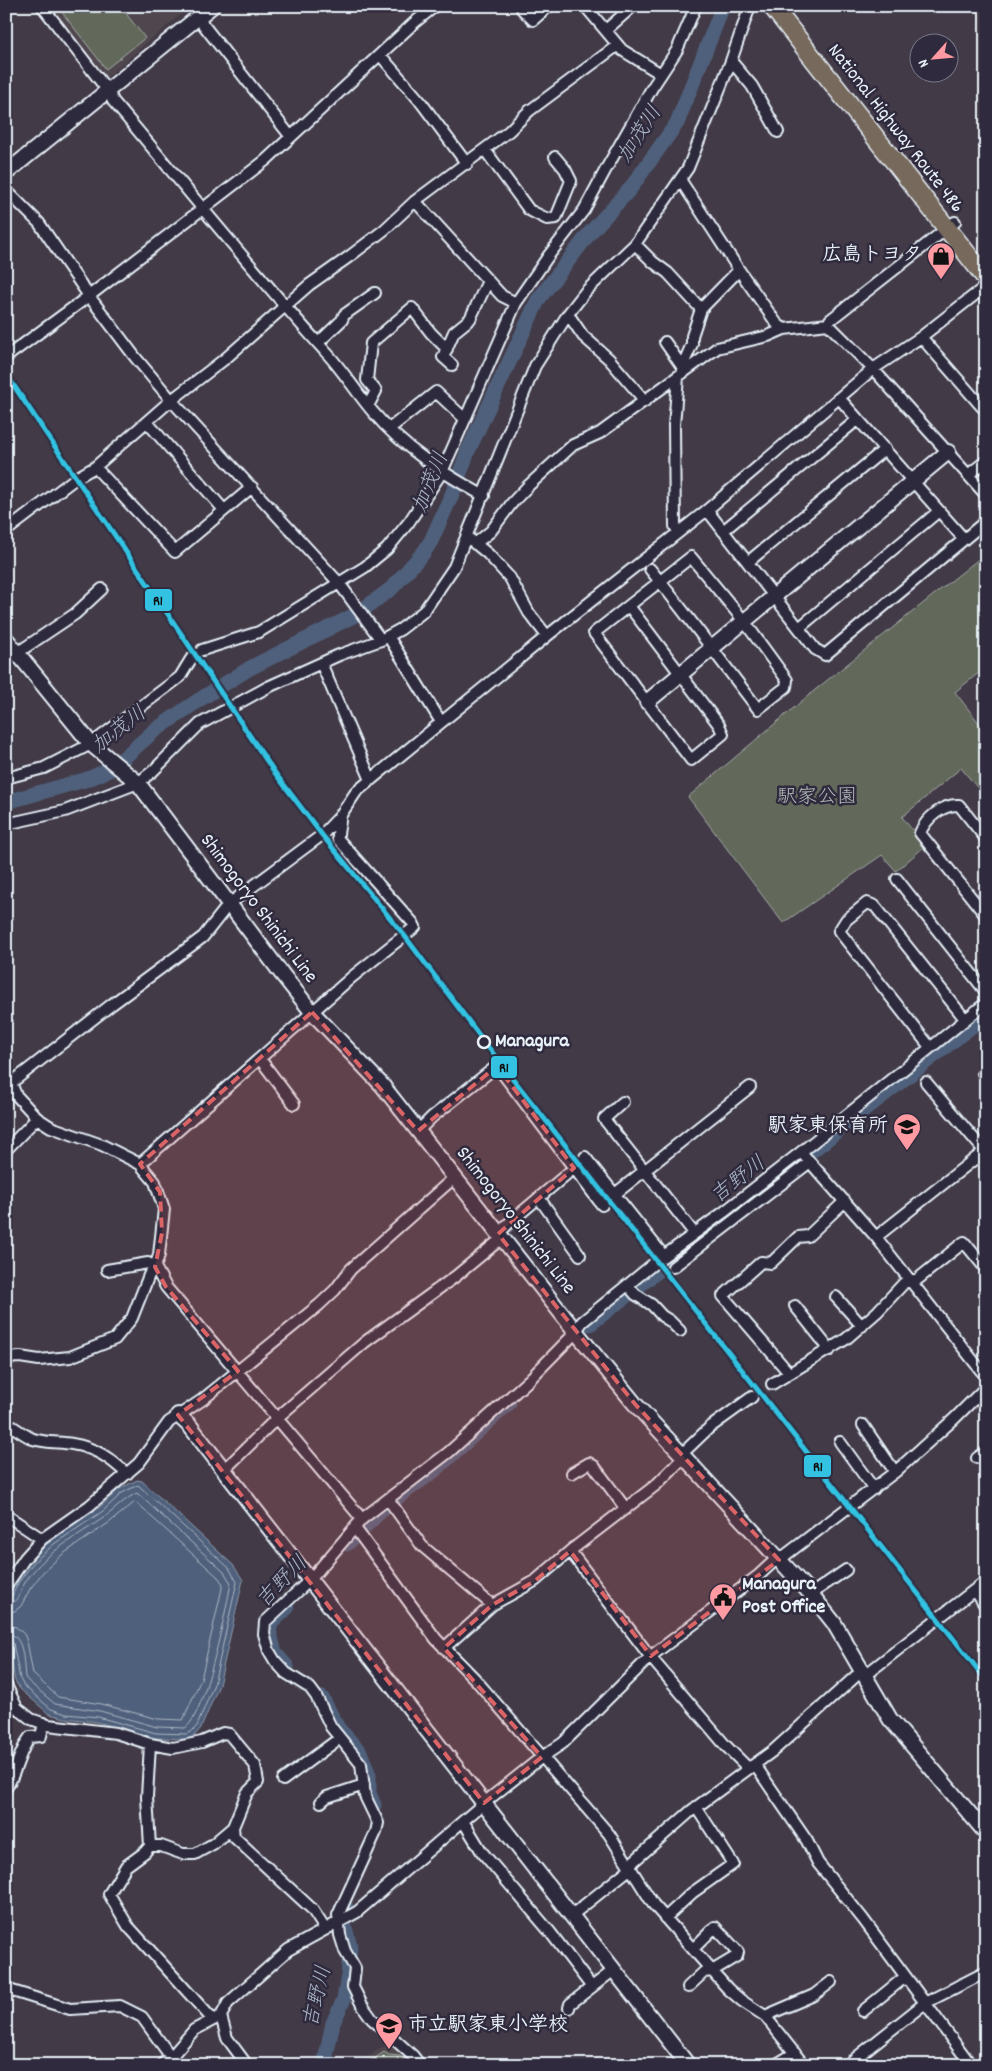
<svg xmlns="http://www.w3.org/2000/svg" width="992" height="2071" font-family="Dekko,'Klee One',sans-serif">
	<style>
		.built { fill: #4f464e }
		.green { fill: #62675a; stroke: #a5aca9 }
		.water { fill: #50617b; stroke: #8d9bad }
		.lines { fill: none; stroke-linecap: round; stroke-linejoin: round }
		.shore { stroke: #abb7c6; stroke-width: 1 }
		.river { stroke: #50617b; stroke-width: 15 }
		.street-casing { stroke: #e8f1f8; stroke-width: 14 }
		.secondary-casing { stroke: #e8f1f8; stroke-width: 18 }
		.highway-casing { stroke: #e8f1f8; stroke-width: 21 }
		.street { stroke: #2f2a3d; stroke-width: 10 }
		.secondary { stroke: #2f2a3d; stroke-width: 14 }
		.highway { stroke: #77695c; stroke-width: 18 }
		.rail-1-casing { stroke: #2f2a3d; stroke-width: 9 }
		.rail-1 { stroke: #33c2e2; stroke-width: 5 }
		.marked { fill: #db6466; fill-opacity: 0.2; stroke: #db6466; stroke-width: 4; stroke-dasharray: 10 6; stroke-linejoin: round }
		.stop-dot { fill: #2f2a3d; stroke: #e8f1f8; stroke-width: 2.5 }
		.labels { text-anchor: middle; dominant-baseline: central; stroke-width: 5; stroke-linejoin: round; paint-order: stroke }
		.street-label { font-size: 20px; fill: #e8f1f8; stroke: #2f2a3d }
		.poi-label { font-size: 20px; font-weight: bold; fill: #e8f1f8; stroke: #2f2a3d; text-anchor: end }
		.park-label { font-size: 20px; fill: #b2bab9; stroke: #2f2a3d }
		.stop-label { font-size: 20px; font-weight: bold; fill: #e8f1f8; stroke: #2f2a3d; text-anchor: start }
		.water-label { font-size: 21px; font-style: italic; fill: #abb7c6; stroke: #2f2a3d }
		.line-badge { stroke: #2f2a3d; stroke-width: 2 }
		.pale-badge-label { font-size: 14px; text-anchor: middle; font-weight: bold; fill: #111 }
	</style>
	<rect width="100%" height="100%" fill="#423a47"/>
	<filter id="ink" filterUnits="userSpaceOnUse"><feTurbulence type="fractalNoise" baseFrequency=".02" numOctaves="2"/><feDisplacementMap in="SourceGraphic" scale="10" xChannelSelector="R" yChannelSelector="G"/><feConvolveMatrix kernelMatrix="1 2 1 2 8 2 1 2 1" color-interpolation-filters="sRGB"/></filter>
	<g filter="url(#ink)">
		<path class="built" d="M48,6H191L108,76H103Z
			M391,2041L414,2065H356Z"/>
		<path class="green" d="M57,6H120L145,38L106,69Z
			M986,553V667L955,692L986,732V798L961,768L902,817L925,846L896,871L882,855L783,923L688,797L815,690Z
			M384,2052L389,2055L400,2056L406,2065H365Z"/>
		<path class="water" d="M137,1480L142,1481L233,1565L243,1580L219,1685L201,1728L194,1736L187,1739L156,1738L97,1722L65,1718L49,1714L20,1689L15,1681L6,1630V1599L13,1580L30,1559L51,1540L100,1507L119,1489Z"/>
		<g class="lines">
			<path class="shore" d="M6,1598L12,1596L18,1583L33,1563L54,1544L103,1511L122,1493L138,1485L229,1568L237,1582L214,1684L197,1726L191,1732L186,1734L156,1733L98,1717L66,1714L51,1709L24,1686L20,1679L13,1643L11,1640L6,1639
				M6,1605L17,1600C20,1596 21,1590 23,1586C41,1554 77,1537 106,1516C117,1508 124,1499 137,1493L224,1572L231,1583C226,1609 205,1716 185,1728L157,1727L100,1711L55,1704L28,1681L25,1677C23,1662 25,1634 6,1633
				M6,1612L15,1611L21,1606L30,1589L43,1572L63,1554L110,1522L135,1502L218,1577L223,1584L201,1679L183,1720L158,1719L101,1704L58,1697L33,1674L27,1641L24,1634L16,1627L6,1625"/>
			<path class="river" d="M6,802L88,779L111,769L154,731L199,700L250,668L357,614L392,588L424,552L431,541L453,492L468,451L538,300L588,235L630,189L677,123L723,6
				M590,1324L986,1015
				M347,1544L387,1505L434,1471L509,1403
				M287,1667L275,1653L269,1629L272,1622L287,1608
				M322,1698L338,1728L360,1752L369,1775V1793L374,1805
				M324,2065L333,2023L344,1999L348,1976L350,1947L342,1915L346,1907"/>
			<g class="street-casing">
				<path id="street" d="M42,6L108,91L113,101C183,184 251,269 324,350C342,369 356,392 373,412C404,449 443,473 484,496
					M585,6L622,50L661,74
					M522,9L533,20L549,6
					M198,18L291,137
					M606,30L633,6
					M380,55L420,101L467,164
					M731,61L752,86L778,132
					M485,150L529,210L547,219L556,218L571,181L565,169L555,157
					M681,181L739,270L777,324L784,329L828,324L873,369L986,495
					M6,190L39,223L89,296L135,357L172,401L339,583L381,640
					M415,201L502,296L516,303
					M635,244L653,262L668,273L701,309
					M568,314L583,336L609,359L645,401
					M828,324L830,320L955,222
					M921,337L982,407
					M665,342L685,371
					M318,343L342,320L344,315L375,293
					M6,357L89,296L266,160L415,22L435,6
					M452,365L443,357L454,332L470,319L488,281
					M682,367L692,344V336L701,309L739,270
					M678,377L674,425L675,526L678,532
					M840,399L964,539
					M368,406L376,391L367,380L371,343L412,308L431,333L447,349
					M147,422L224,510
					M389,429L436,392L465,419
					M95,467L175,552L252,487
					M968,475L986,461
					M707,510L815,649L825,655L986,521
					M6,531L76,478L95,467L169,402L226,358L309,285L350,256L384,230L415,201L509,131L529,111L618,45
					M723,531L857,420
					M471,540L488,554L510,578L529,613L547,636
					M475,544L491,531L512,503L528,486L573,445L600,433L717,348L768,336L784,329
					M748,562L885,449
					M629,606L719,725L723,734L691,760L594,633C626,608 659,582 691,557L744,621L787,680L786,687L758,709C722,662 687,615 650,569
					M799,628L939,511
					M388,636L441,722
					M202,650L259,632L365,567L387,549L409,522L442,472L516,303L549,255L584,210L606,169L652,88L677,50L696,6
					M17,653L75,614L102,589
					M321,663L371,780
					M6,778L44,768L91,744L180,677L191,659
					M6,824L65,811L138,783L153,771L200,724L268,687L339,655L381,640L401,629L424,611L454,567L535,366L568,314L586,291L635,244L688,168L731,61L750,6
					M986,839L959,805C943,804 926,818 920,833L986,916
					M897,879L986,992
					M930,1047L839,931L846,920L867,903L875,906L965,1019
					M260,1059L294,1104
					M983,1073L986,1076
					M6,1077L11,1083L16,1095L37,1118L51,1127L102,1145L140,1164L155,1182L164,1209L159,1255L155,1267L149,1275L132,1318L115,1339L70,1357L39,1360L20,1357L6,1358
					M926,1082L986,1153
					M11,1083L111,1005L203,937L229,904L322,835L340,816L356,792L547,636L707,510L873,369L921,337L986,286
					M623,1102L604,1119L694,1233
					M418,1131L432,1117L497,1066L602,1205
					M6,1150L37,1118
					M801,1152L876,1237L986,1377
					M585,1157L664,1256
					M140,1164L352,977L415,927L413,923L338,839C337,831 341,824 340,816
					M615,1194L750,1087
					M539,1198L580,1255
					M498,1234L509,1223L574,1168
					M876,1237L986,1150
					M673,1267L810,1162
					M107,1270L148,1263L155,1267L166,1287L362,1519
					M628,1285L635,1294L652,1305L662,1316L670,1321L680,1331
					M836,1297L862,1326
					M795,1306L830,1350
					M789,1373L723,1296L761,1262L771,1263L798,1237L808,1236L845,1201
					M772,1384L846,1339L877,1312L904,1283L918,1279L964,1242L986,1269
					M6,1422C15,1428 24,1435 33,1439C46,1443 59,1442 72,1444C96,1448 110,1458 127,1474
					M863,1425L895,1472
					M840,1442L874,1489
					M977,1458L986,1452
					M224,1470L277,1418L365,1342L456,1276L502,1238
					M572,1473L589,1463L594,1466L626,1509
					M388,1499L422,1546L492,1605
					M6,1515L42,1539
					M355,1528L436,1639L475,1679L609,1834L653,1904L728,1989L742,2001L765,2016L804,2065
					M570,1551L652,1659L725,1745L746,1766L757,1768L807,1841L818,1863L863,1919L971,2065
					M6,1586L25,1558L42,1539L89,1506L139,1463L169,1422L202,1400L319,1305L335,1290L351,1269L455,1177
					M975,1590L986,1607
					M811,1594L846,1570
					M444,1648L492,1605L535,1581L570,1551L656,1485L680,1461L686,1450L709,1428L752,1397
					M6,1685L17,1708L31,1719L48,1725L116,1733L150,1744L173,1748L202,1742L223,1733L229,1734L255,1765L258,1782L247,1793L233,1827L213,1844L195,1854H183L161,1846H150
					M150,1744L147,1797L150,1846L145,1852L126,1866L109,1894L128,1926L213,2020
					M283,1780L340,1738
					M6,1788C17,1772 18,1753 30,1737L41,1736L44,1723
					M321,1802L327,1797L364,1785
					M463,1821L482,1852L550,1932L591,1986
					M233,1827L234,1837L312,1909L325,1929
					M572,1915L627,1871L634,1861L691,1811L774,1750L856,1676L869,1672L986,1581
					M665,1918L692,1893L733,1864L696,1807
					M688,1987L704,1972L712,1971L737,1956L738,1952L715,1927L693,1949
					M6,1989L70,2009L120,2006L142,2017L171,2057
					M569,2008L570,2004L614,1970
					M863,2011L905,1977
					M765,2016L814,1995L831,1982
					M161,2065L171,2057L194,2030L219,2017
					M247,2065L227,2038L221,2016L228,2003L288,1950L357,1912L484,1803L542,1757L563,1743L651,1656L759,1575L772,1563L779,1560L895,1472L954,1419L986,1387
					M420,2065L413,2056L372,2019L362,2005L353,1987L355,1968L345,1951L340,1935L338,1915L376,1832L378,1823L365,1796L361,1764L331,1727L316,1696L310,1688L286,1673L275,1661L269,1651L264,1634L265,1622L310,1580L362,1519L449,1452L530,1379L576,1332L582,1322L657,1261L724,1212L801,1152L986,1003
					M775,2065L795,2053
					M847,2065L925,2003L986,1972"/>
			</g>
			<g class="secondary-casing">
				<path id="secondary" d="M6,173L212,6
					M6,639L91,744L138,783L282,974L312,1012L382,1085L576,1332L635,1404L811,1594L834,1623L890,1719L986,1833
					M647,702L948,452
					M178,1415L190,1426L224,1470L688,2065"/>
			</g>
			<g class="highway-casing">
				<path id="highway" d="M772,6L986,278"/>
			</g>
			<use href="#street" class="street"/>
			<use href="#secondary" class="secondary"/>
			<use href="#highway" class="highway"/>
			<g class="rail-1-casing">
				<path id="rail-1" d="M6,374L275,773L322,835L404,935L488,1047L986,1680"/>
			</g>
			<use href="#rail-1" class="rail-1"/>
		</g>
	</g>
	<path class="marked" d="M312,1012L418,1131L497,1066L574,1168L498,1234L635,1404L779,1560L651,1656L570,1551L535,1581L492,1605L444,1648L542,1757L484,1803L178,1415L238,1371L166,1287L155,1267L162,1233L160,1192L140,1164Z"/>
	<defs>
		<g id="shop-pin" transform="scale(1.4375)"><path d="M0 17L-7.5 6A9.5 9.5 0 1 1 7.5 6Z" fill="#ff9aa2" stroke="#2f2a3d"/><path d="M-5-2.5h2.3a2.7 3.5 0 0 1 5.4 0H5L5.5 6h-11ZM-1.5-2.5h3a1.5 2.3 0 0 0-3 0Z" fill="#111"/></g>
		<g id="school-pin" transform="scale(1.4375)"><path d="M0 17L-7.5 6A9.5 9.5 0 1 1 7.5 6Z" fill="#ff9aa2" stroke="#2f2a3d"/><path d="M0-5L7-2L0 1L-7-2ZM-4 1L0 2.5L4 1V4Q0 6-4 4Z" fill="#111"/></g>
		<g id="civic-pin" transform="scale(1.4375)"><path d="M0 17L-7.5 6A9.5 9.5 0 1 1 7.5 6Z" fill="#ff9aa2" stroke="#2f2a3d"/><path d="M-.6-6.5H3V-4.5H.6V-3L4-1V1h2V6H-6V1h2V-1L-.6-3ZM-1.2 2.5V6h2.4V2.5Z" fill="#111"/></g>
	</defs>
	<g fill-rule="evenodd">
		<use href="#shop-pin" x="941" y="256"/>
		<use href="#school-pin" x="907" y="1127"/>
		<use href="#civic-pin" x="723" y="1597"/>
		<use href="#school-pin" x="389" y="2026"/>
	</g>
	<circle class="stop-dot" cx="484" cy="1042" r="6"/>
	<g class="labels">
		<g class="street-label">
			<text transform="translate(895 129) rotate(52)">National Highway Route 486</text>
			<text transform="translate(258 909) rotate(53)">Shimogoryo Shinichi Line</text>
			<text transform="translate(515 1221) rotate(52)">Shimogoryo Shinichi Line</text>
		</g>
		<g class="poi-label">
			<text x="922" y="256">広島トヨタ</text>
			<text x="888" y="1127">駅家東保育所</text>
			<text x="742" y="1585" text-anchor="start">Managura<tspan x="742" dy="23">Post Office</tspan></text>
			<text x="408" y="2026" text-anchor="start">市立駅家東小学校</text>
		</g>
		<g class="park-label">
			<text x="817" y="798">駅家公園</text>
		</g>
		<g class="stop-label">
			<text x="495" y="1042">Managura</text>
		</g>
		<g class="water-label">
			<text transform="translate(641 135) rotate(-57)">加茂川</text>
			<text transform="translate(432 483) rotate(-68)">加茂川</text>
			<text transform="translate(120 731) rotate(-38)">加茂川</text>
			<text transform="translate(739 1181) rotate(-38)">吉野川</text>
			<text transform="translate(283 1583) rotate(-46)">吉野川</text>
			<text transform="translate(319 1997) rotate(-77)">吉野川</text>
		</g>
	</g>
	<g class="line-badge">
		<rect x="144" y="588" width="29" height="24" rx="5" fill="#33c2e2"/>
		<rect x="490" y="1055" width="28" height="24" rx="5" fill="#33c2e2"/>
		<rect x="803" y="1454" width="29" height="24" rx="5" fill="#33c2e2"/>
	</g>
	<g class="pale-badge-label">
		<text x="158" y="605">R1</text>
		<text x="504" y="1072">R1</text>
		<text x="818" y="1471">R1</text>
	</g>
	<rect width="992" height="2071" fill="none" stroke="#2f2a3d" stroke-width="25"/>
	<rect x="12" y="12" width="967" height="2046" fill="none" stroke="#e8f1f8" stroke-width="2" filter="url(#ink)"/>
	<g transform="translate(934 58) rotate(243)"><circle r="24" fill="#2f2a3d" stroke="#797a88"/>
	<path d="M0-4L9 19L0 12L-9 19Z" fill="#ff9aa2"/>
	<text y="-8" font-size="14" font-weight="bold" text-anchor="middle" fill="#e8f1f8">N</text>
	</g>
</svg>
